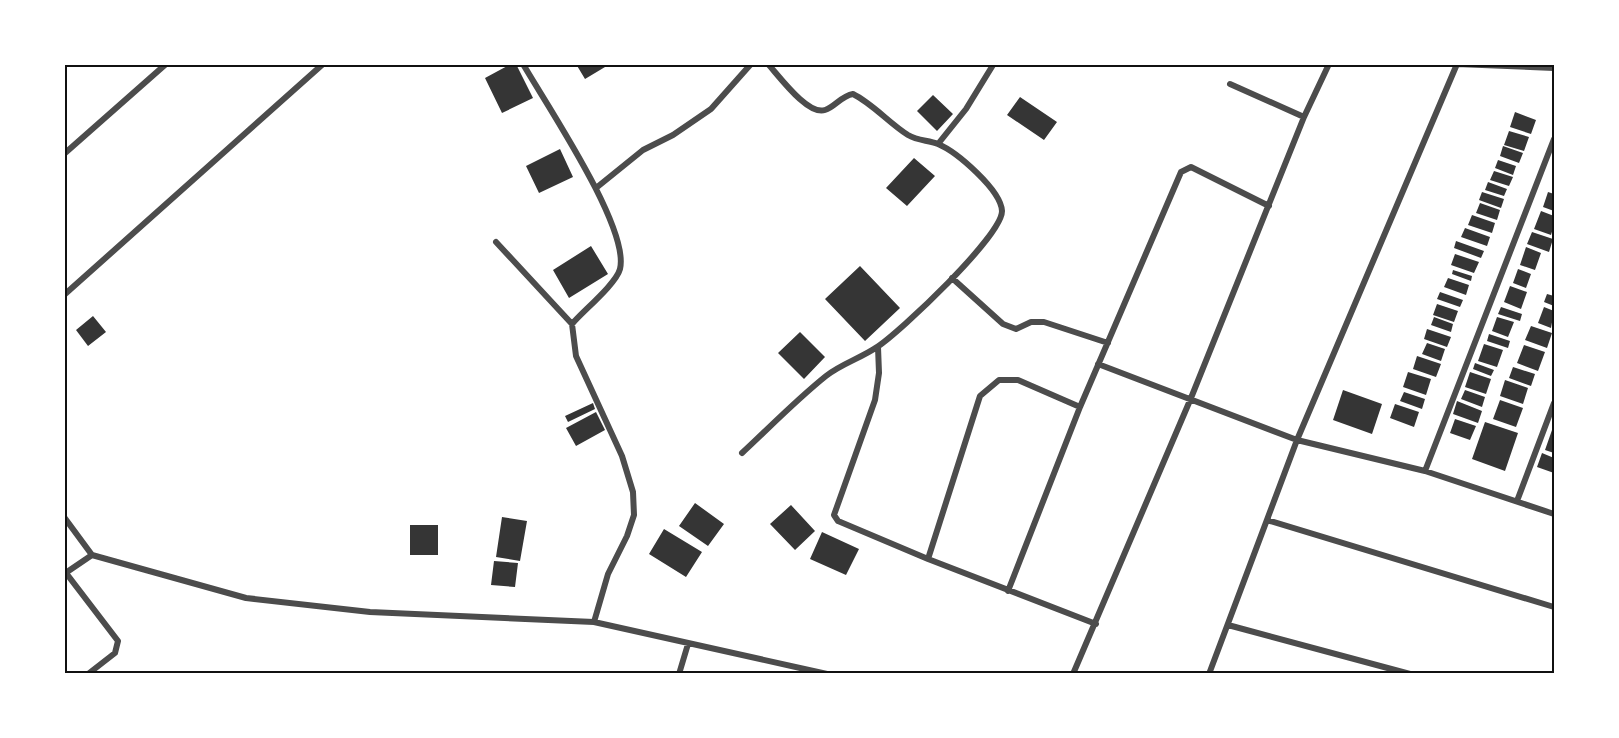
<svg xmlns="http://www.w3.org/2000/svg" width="1619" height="738" font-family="Helvetica,sans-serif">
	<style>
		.building { fill: #353535 }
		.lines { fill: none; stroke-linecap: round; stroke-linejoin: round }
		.minor { stroke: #4c4c4c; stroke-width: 6 }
		.neatline { fill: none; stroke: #111; stroke-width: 2 }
	</style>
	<rect width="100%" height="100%" fill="#fff"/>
	<path class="building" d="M511,64H516L533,98L502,113L485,78Z
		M576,64H610L585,79Z
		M933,95L953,114L937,131L917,111Z
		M1020,97L1057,122L1044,140L1007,115Z
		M1515,112L1536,120L1531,134L1510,127Z
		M1509,131L1529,137L1524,151L1504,145Z
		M1503,146L1523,153L1519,163L1500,156Z
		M560,149L573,177L539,193L526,166Z
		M914,158L935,176L907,206L886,188Z
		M1498,160L1516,166L1513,175L1495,168Z
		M1494,171L1513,177L1509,186L1490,180Z
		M1488,182L1507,189L1504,196L1485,190Z
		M1482,192L1504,199L1501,208L1479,200Z
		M1548,192L1554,194V211L1543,207Z
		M1480,203L1500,210L1497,220L1476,213Z
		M1541,211L1554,216V225L1551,235L1534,229Z
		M1472,215L1495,223L1492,233L1468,225Z
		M1465,228L1490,237L1487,246L1461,237Z
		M1532,232L1553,239L1549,252L1527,244Z
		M1456,241L1484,251L1481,258L1454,248Z
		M591,246L608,274L569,298L553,270Z
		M1526,247L1541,253L1535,270L1520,265Z
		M1455,254L1479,262L1474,273L1451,265Z
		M860,266L900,308L865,341L825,299Z
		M1518,269L1531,274L1526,288L1513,283Z
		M1453,270L1472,276L1471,281L1452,274Z
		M1448,278L1469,285L1466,295L1444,287Z
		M1510,286L1527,292L1521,309L1504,302Z
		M1440,292L1463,300L1460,307L1437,299Z
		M1547,294L1554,296V306L1544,302Z
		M1437,304L1458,311L1454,322L1433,315Z
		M1501,307L1522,314L1520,321L1498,314Z
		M1544,307L1554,311L1551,328L1538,323Z
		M93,316L106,332L88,346L76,330Z
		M1434,317L1453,324L1451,332L1431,325Z
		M1497,317L1514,322L1508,337L1492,331Z
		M1531,326L1552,333L1547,348L1525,340Z
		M1427,329L1451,337L1447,347L1424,339Z
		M800,332L825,357L804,379L778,353Z
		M1489,334L1510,341L1508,348L1487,341Z
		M1427,343L1445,349L1441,361L1422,354Z
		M1484,344L1503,350L1497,367L1478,361Z
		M1524,345L1545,352L1538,371L1517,363Z
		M1417,356L1441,364L1436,377L1413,369Z
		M1475,363L1494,370L1491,376L1473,369Z
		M1513,367L1535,374L1531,386L1509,378Z
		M1408,372L1431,379L1426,395L1403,387Z
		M1470,372L1491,379L1486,394L1465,387Z
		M1505,380L1528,388L1523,404L1500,396Z
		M1343,390L1382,404L1372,434L1333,420Z
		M1465,390L1485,397L1482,407L1461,399Z
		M1404,392L1425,399L1422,409L1400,401Z
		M1500,400L1523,408L1516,427L1493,419Z
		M1457,401L1482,411L1478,423L1453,414Z
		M593,403L595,409L568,422L565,416Z
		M1395,404L1419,412L1414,427L1390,418Z
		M596,412L605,430L576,446L566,428Z
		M1455,419L1476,426L1470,440L1450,433Z
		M1485,422L1518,433L1505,471L1472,459Z
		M1552,430L1554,431V453L1545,450Z
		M1542,453L1554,458V473L1537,467Z
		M695,503L724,524L708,546L679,526Z
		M791,505L815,531L795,550L770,524Z
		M502,517L527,521L520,561L496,557Z
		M410,525H438V555H410Z
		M664,529L702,552L686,577L649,554Z
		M822,532L859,549L846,575L810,559Z
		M494,561L518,563L515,587L491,585Z"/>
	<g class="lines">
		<path class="minor" d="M523,64C546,104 630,228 620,269C616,284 583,311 572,324L576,356L622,456L633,492L634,515L627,536L608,574L594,622
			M1457,64L1554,68
			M1230,84L1304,117
			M938,144L966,109L993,65
			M64,154L166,64
			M596,188L643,150L673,135L711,109L751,64
			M496,242L572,324
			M952,278L1003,324L1016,329L1031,322H1044L1108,343
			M64,295L323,64
			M878,347L879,373L875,400L834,515L838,521L928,559L1096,624
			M1098,364L1297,440L1425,471L1554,514
			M742,453C769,428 796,400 826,376C841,364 861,358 877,347C900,332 1002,236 1002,211C1001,190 957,152 938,144C928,140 918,141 908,135C889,123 873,104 853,94C841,96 835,107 825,110C808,116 779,76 768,64
			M1425,471L1554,139
			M1517,501L1554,403
			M64,517L92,555L246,598L370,612L594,622L827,674
			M1267,520L1554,607
			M928,559L980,396L999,380H1018L1080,407
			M66,573L118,641L115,653L88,674
			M64,574L92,555
			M1008,591L1080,407L1181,172L1191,167L1269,206
			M1228,625L1410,674
			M679,674L688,644
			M1073,674L1191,398L1304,117L1329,64
			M1209,674L1297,440L1457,64"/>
	</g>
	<rect width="1619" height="738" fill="none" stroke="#ffffff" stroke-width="132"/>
	<rect x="66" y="66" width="1487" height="606" class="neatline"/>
</svg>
